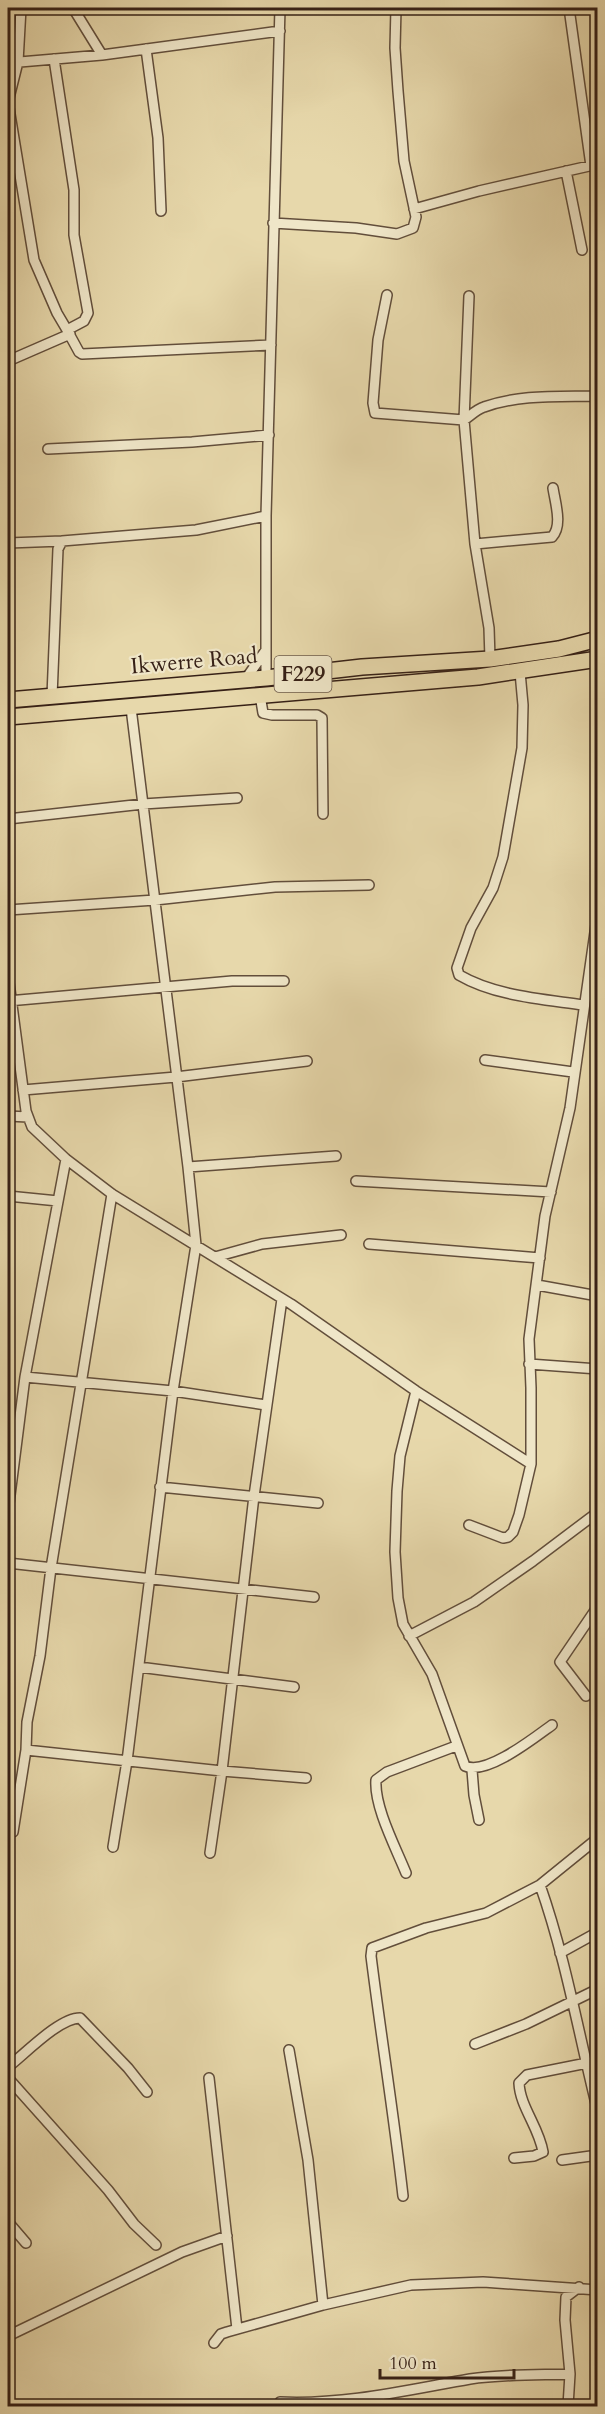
<svg xmlns="http://www.w3.org/2000/svg" width="605" height="2414" font-family="Cardo,serif">
	<style>
		.lines { fill: none; stroke-linecap: round; stroke-linejoin: round }
		.minor-casing { stroke: #624e3b; stroke-width: 12 }
		.primary-casing { stroke: #362016; stroke-width: 18 }
		.minor { stroke: #efe6c8; stroke-width: 9 }
		.primary { stroke: #e7d8ab; stroke-width: 15 }
		.labels { text-anchor: middle; dominant-baseline: central; stroke-width: 4.5; stroke-linejoin: round; paint-order: stroke }
		.shield { fill: #efe6c8; stroke: #6e5b4b; stroke-width: 1.5 }
		.shield-label { font-size: 21px; font-weight: bold; fill: #362016 }
		.street-label { font-size: 22px; fill: #362016; stroke: #efe6c8 }
	</style>
	<rect width="100%" height="100%" fill="#e7d8ab"/>
	<filter id="stains"><feTurbulence type="fractalNoise" baseFrequency=".00333" numOctaves="4"/><feColorMatrix values="0 0 0 0 .2 0 0 0 0 .09 0 0 0 0 .02 0 0 0 .5 -.17"/></filter>
	<radialGradient id="worn" r=".72"><stop offset=".6" stop-color="#630" stop-opacity="0"/><stop offset="1" stop-color="#630" stop-opacity=".3"/></radialGradient>
	<g class="lines">
		<g class="minor-casing">
			<path id="minor" d="M73,8L102,55
				M569,8L591,166
				M146,49L158,138L161,211
				M54,59L74,190V235L88,313L84,321L67,330L79,352L82,354L271,345
				M8,63L102,55L280,31
				M8,102L34,260L57,313L67,330
				M8,102L18,62L21,8
				M566,171L582,250
				M414,209L479,191L598,164
				M273,223L356,228L397,234L413,228L416,217L404,161L398,91L395,48L396,8
				M387,295L378,340L373,403L375,413L464,420C470,416 477,409 484,407C520,394 560,397 598,396
				M469,296L464,420L475,544L489,628L490,659
				M8,361L70,334
				M48,449L192,442L269,435
				M8,543L62,541
				M475,544L552,537C563,526 555,502 553,488
				M520,672L523,705L522,748L503,857L493,888L471,928L457,968L459,975C495,996 542,999 583,1005
				M266,678V516L280,8
				M245,680L266,650
				M260,695L263,713L272,715H317L322,718L323,814
				M52,696L58,549L62,541L196,530L266,516
				M8,819L143,804L237,798
				M8,910L155,900L275,887L369,885
				M8,975L26,1111L32,1127L66,1159L112,1194L291,1304L416,1391L531,1464
				M8,1001L232,981H284
				M485,1060L573,1072
				M23,1090L176,1077L307,1061
				M8,1116L28,1117
				M188,1167L336,1156
				M356,1181L551,1192
				M8,1196L58,1201
				M369,1244L540,1258
				M215,1257L262,1244L341,1235
				M537,1285L598,1296
				M529,1364L598,1369
				M25,1377L173,1391L266,1405
				M416,1391L400,1456L397,1491L395,1552L398,1598L403,1624L432,1674L465,1766C486,1776 534,1738 552,1725
				M160,1487L318,1503
				M8,1511L25,1377L66,1159
				M469,1525L503,1538L508,1537L513,1532L519,1515L531,1464V1388L529,1339L545,1216L570,1108L598,911
				M8,1563L314,1597
				M409,1636L474,1602L533,1561L598,1512
				M139,1667L294,1687
				M586,1696L560,1662L598,1606
				M26,1750L222,1771L306,1778
				M472,1770L474,1795L479,1820
				M13,1832L26,1750L27,1722L40,1656L51,1568L112,1194
				M113,1847L127,1761L173,1391L196,1245L188,1167L131,708
				M210,1853L222,1771L254,1496L282,1299
				M406,1873C396,1848 374,1807 376,1780L387,1772L456,1746
				M540,1885C566,1959 579,2036 598,2112
				M560,1953L598,1932
				M475,2044L526,2024L598,1989
				M289,2050L308,2160L323,2305
				M8,2067C25,2054 59,2018 80,2018L128,2068L147,2092
				M8,2078L108,2190L134,2224L156,2245
				M209,2078L237,2329
				M514,2158L534,2156L543,2152C539,2127 520,2107 519,2083L527,2075L587,2063H598
				M562,2160L598,2155
				M403,2196C394,2116 381,2036 371,1956L372,1948L426,1928L486,1913L540,1885L598,1838
				M8,2222L26,2243
				M8,2336L182,2252L227,2236
				M214,2343L221,2334L227,2332L323,2305L411,2285L483,2282L598,2290
				M280,2402C345,2405 407,2390 470,2379C503,2374 537,2375 570,2374
				M568,2406L570,2374L565,2320L566,2297L579,2287"/>
		</g>
		<g class="primary-casing">
			<path id="primary" d="M8,700L266,678L362,667L490,659L559,649L598,639
				M8,717L478,677L598,659"/>
		</g>
		<use href="#minor" class="minor"/>
		<use href="#primary" class="primary"/>
	</g>
	<g class="labels">
		<rect class="shield" x="274.5" y="656" width="57" height="36" rx="4.5"/>
		<g class="shield-label">
			<text x="303" y="674">F229</text>
		</g>
		<g class="street-label">
			<text transform="translate(194 661) rotate(-5)">Ikwerre Road</text>
		</g>
	</g>
	<rect width="605" height="2414" fill="none" stroke="#e7d8ab" stroke-width="30"/>
	<rect x="9" y="9" width="587" height="2396" fill="none" stroke="#362016" stroke-width="3"/>
	<rect x="15" y="15" width="575" height="2384" fill="none" stroke="#362016" stroke-width="1.5"/>
	<path d="M380 2369v9h134v-9" fill="none" stroke="#362016" stroke-width="3"/>
	<text x="389" y="2369" font-size="18" fill="#362016" stroke="#efe6c8" stroke-width="4.5" paint-order="stroke">100 m</text>
	<rect width="100%" height="100%" filter="url(#stains)"/>
	<rect width="100%" height="100%" fill="url(#worn)"/>
</svg>
